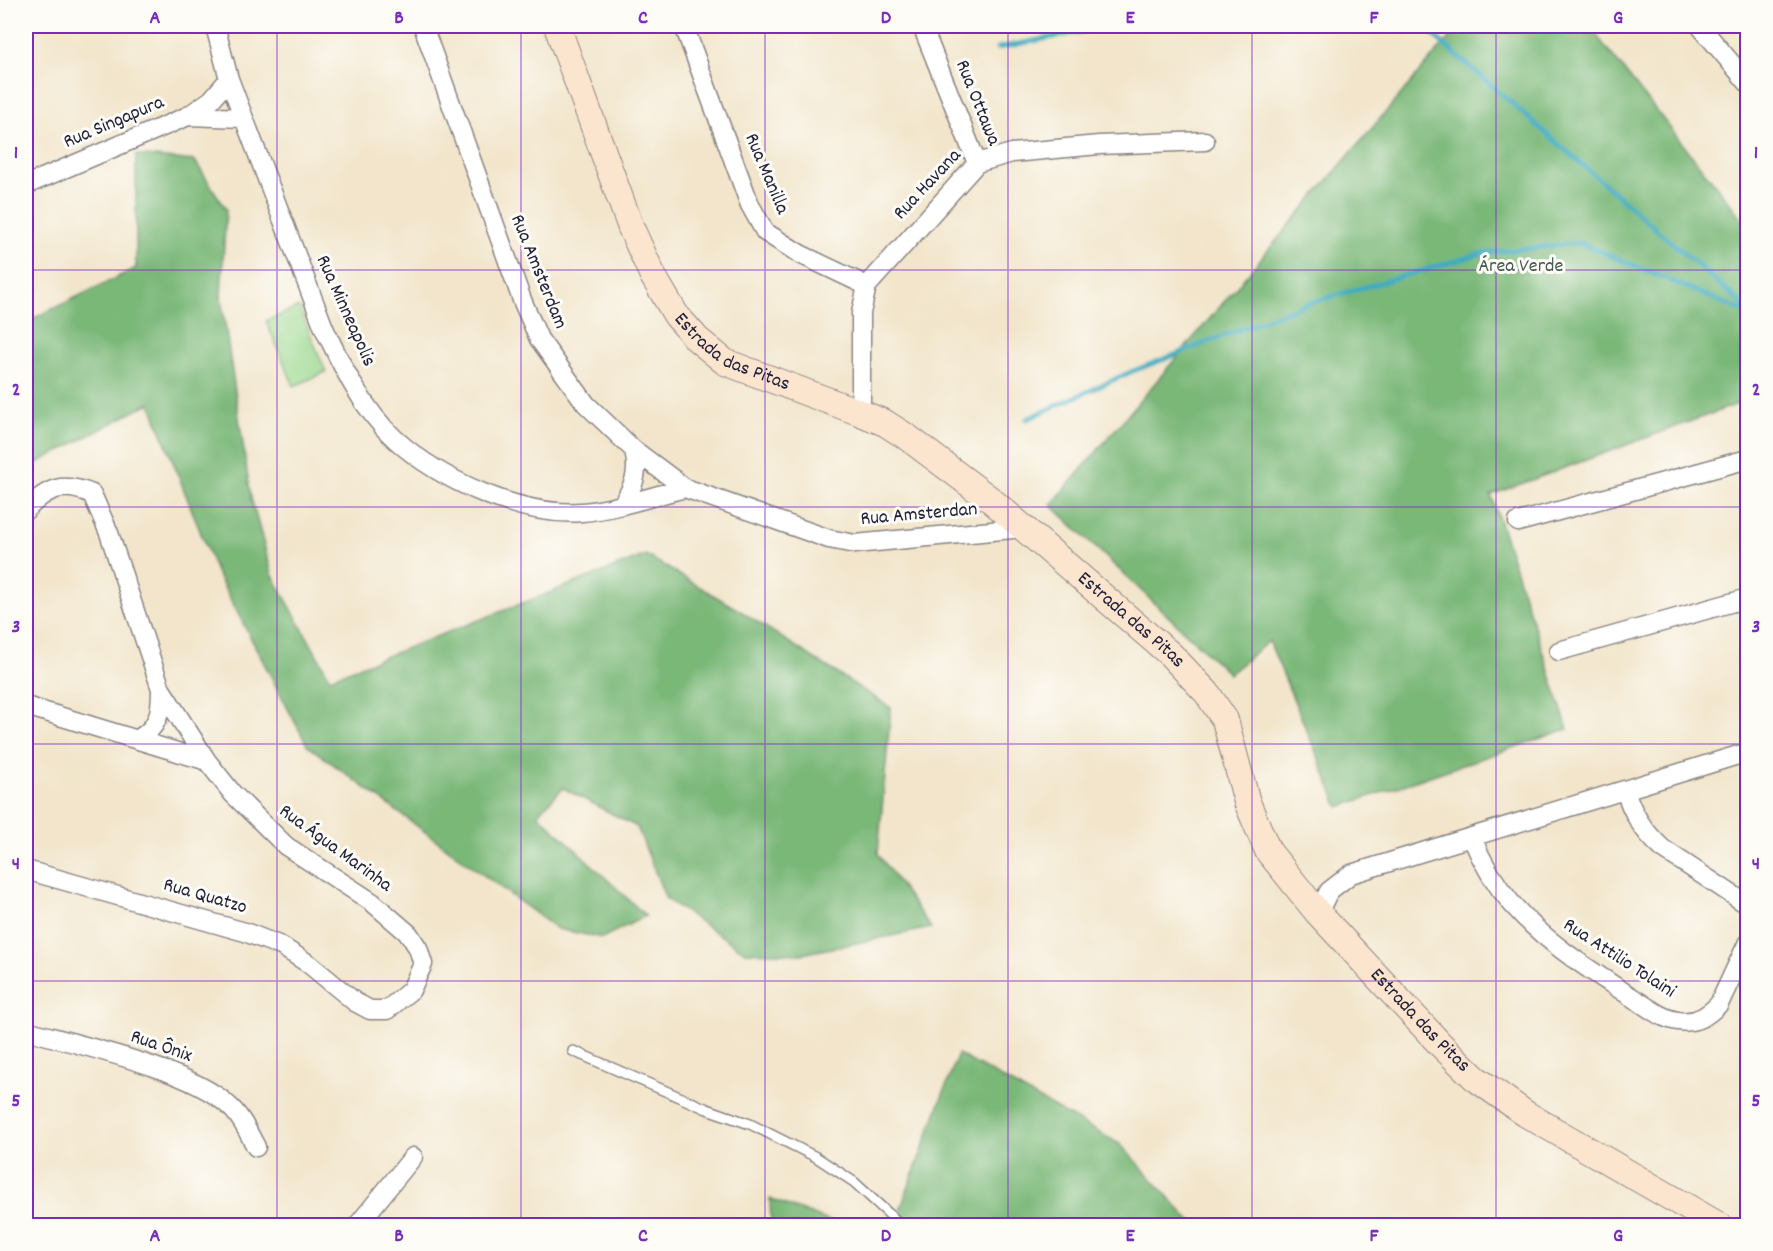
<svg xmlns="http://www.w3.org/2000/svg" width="1773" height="1251" font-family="Dekko,sans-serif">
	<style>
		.green { fill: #98d78c; stroke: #5d7c64; stroke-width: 1.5 }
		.forest { fill: #7ab878; stroke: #4e6d5a; stroke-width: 1.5 }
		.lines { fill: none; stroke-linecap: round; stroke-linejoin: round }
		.stream { stroke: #3fabbf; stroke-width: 5 }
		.service-casing { stroke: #8a8483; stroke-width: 12 }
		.minor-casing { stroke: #8a8483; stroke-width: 21 }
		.secondary-casing { stroke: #8a8483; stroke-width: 28 }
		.service { stroke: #fff; stroke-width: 9 }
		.minor { stroke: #fff; stroke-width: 18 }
		.secondary { stroke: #fce5cf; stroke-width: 26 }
		.grid { fill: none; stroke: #7b2cbf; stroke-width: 1.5; stroke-opacity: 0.55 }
		.labels { text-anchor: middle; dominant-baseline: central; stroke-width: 6; stroke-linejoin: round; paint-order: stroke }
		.street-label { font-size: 20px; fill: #22223b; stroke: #fdfcf7 }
		.park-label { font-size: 20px; fill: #455853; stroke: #fdfcf7 }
		.neatline { fill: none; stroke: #7b2cbf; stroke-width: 2 }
		.grid-label { font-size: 20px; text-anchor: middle; font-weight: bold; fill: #7b2cbf }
	</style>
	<rect width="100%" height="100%" fill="#fdfcf7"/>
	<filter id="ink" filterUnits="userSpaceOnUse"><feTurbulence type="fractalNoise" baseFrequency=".0167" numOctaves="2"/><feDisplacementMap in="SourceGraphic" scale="12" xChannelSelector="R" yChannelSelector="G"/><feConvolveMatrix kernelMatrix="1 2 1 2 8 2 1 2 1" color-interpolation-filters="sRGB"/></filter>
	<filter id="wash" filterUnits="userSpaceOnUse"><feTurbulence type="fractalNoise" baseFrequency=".008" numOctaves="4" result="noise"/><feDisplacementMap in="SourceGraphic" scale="24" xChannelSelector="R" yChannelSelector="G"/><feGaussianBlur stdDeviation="1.35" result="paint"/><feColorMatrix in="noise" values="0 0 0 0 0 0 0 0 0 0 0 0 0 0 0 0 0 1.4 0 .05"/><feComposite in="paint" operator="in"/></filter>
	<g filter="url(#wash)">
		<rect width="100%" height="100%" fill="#f2e5cb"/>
		<path class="green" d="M299,307L326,372L294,386L266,321Z"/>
		<path class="forest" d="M1459,26H1589L1747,225V395L1735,405L1491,495L1568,729L1339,807L1269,641L1229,674L1051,505Z
			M136,155L195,161L226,209L221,297L251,498L272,574L330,678L646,555L742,612L891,708L878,854L931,928L802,954L745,952L666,899L637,827L563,788L538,814L646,916L602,938L557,929L307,745L216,572L150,403L26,469V322L136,268Z
			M958,1054L1120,1144L1194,1225L894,1226Z
			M770,1199L840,1225H771Z"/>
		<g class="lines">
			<path class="stream" d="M1392,26L1430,32L1748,309
				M998,48L1110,26
				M1027,419L1133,371L1306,304L1483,253L1580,243L1748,313"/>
		</g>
	</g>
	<g filter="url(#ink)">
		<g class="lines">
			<g class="service-casing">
				<path id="service" d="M573,1051L707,1109L750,1124L816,1157L854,1182L902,1226"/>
			</g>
			<g class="minor-casing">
				<path id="minor" d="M215,26L229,79L324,328C342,366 363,410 395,439C440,480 521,517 582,512C616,509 652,496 685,488
					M423,26L522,300L539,339L586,404L634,450L685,488L829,539L855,544L1023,528
					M684,26L750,205L765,232L800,254L867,286
					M922,26L977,163
					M1700,26L1748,83
					M188,116L243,118
					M26,185L188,116L211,100L229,79
					M861,413V313L867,286L977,163L1012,153L1099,145L1205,141
					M623,503C635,484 639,472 634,450
					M26,510C48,487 63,482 92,494L109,533L161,689L207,761L233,794L286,846L372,902L409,934L418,948L423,964L411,990L387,1010H370L355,1002L309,964L281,946L245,932L26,870
					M1518,522L1748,459
					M1559,651L1748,598
					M26,706L207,761
					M138,739C159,727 161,712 161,689
					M1625,790C1633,815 1644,832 1663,849L1748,905
					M1472,838C1482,862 1494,883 1512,904C1546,943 1587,968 1630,996C1645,1005 1661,1019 1678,1021C1695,1024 1708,1016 1719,1004L1748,942
					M1318,913L1329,891L1351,874L1748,752
					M26,1030C78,1045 190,1069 228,1105C241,1116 248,1132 256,1147
					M357,1226L413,1157"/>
			</g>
			<g class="secondary-casing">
				<g id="secondary">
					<path id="s1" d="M557,26L631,228L653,276L676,315L697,339L725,362L861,413L885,423L907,437L991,500L1171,655L1207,693L1225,720L1247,802L1268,851L1318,913L1440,1044L1475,1078L1526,1114L1720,1226"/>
				</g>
			</g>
			<use href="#service" class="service"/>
			<use href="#minor" class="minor"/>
			<use href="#secondary" class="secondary"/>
		</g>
	</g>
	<path class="grid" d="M277,26V1226M521,26V1226M765,26V1226M1008,26V1226M1252,26V1226M1496,26V1226M26,270H1748M26,507H1748M26,744H1748M26,981H1748"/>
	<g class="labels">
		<g class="street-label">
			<text transform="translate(977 103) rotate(68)">Rua Ottawa</text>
			<text transform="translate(114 123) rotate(-23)">Rua Singapura</text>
			<text transform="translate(766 174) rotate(67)">Rua Manilla</text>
			<text transform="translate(928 185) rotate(-47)">Rua Havana</text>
			<text transform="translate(538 272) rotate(68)">Rua Amsterdam</text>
			<text transform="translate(345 311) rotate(66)">Rua Minneapolis</text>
			<text stroke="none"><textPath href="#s1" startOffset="382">Estrada das Pitas</textPath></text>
			<text transform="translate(919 515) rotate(-5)">Rua Amsterdan</text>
			<text stroke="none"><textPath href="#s1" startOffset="868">Estrada das Pitas</textPath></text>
			<text transform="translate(335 849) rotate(36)">Rua Água Marinha</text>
			<text transform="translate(205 897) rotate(16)">Rua Quatzo</text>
			<text transform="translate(1619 959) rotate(33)">Rua Attilio Tolaini</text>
			<text stroke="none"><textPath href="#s1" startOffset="1372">Estrada das Pitas</textPath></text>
			<text transform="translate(161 1047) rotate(19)">Rua Ônix</text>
		</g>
		<g class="park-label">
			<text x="1521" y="267">Área Verde</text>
		</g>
	</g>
	<rect width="1773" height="1251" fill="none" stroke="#fdfcf7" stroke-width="66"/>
	<rect x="33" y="33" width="1707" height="1185" class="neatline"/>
	<g class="grid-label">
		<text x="155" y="23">A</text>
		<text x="399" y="23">B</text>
		<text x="643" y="23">C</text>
		<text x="886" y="23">D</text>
		<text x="1130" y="23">E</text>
		<text x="1374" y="23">F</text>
		<text x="1618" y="23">G</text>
		<text x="16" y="158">1</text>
		<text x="1756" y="158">1</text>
		<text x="16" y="395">2</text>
		<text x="1756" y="395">2</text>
		<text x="16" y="632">3</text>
		<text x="1756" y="632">3</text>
		<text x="16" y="869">4</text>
		<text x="1756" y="869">4</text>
		<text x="16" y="1106">5</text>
		<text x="1756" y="1106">5</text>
		<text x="155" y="1241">A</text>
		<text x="399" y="1241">B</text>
		<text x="643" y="1241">C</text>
		<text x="886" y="1241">D</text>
		<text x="1130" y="1241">E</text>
		<text x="1374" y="1241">F</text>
		<text x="1618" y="1241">G</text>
	</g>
</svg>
